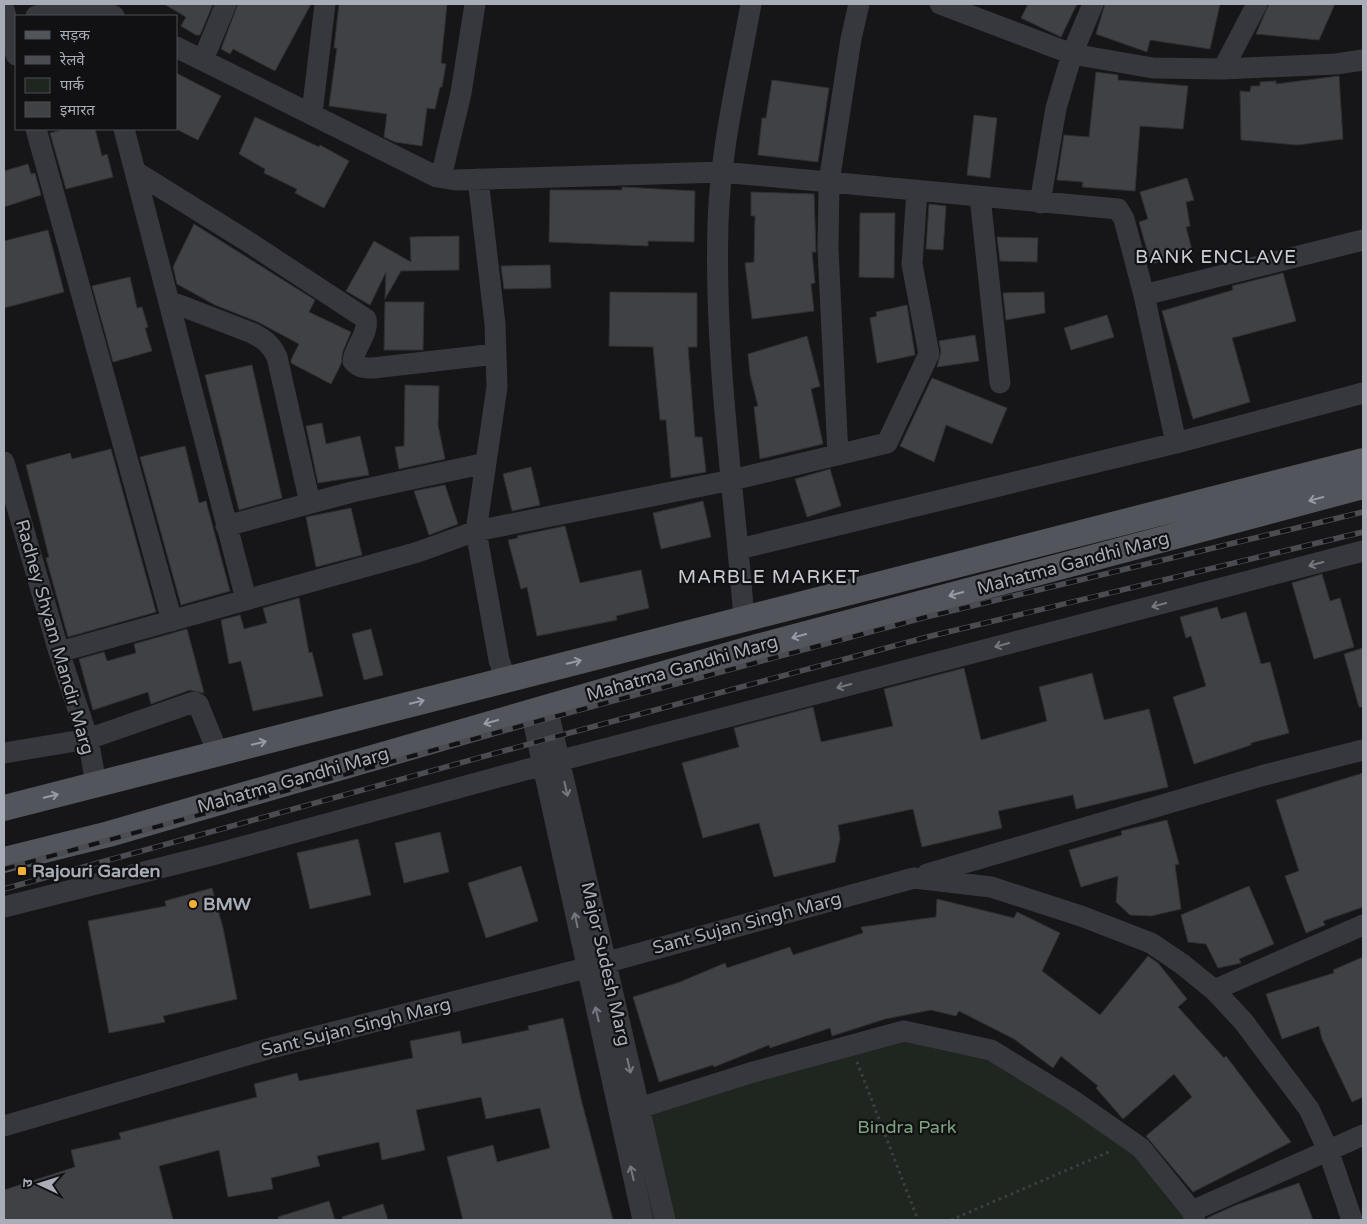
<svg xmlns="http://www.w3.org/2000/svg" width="1367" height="1224" font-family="'Varela Round','Noto Sans Devanagari',sans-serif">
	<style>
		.green { fill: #1e261f }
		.building { fill: #404145; stroke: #303034 }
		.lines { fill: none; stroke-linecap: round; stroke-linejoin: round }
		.path { stroke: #3d3f44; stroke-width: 3; stroke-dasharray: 2.5 4; stroke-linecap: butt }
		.minor { stroke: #37383d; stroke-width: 21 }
		.major { stroke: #53555c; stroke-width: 26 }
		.rail-casing { stroke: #4a4c52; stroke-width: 5.5 }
		.rail { stroke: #111113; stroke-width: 4; stroke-dasharray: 11; stroke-linecap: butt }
		.oneway { stroke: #979ba6 }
		.oneway2 { stroke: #757881 }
		.poi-dot { fill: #f2b134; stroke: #111113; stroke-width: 2 }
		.labels { text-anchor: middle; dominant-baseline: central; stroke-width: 4.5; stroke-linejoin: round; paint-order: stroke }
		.street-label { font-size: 18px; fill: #a8adb8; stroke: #111113 }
		.poi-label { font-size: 18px; font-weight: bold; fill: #a8adb8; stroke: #111113; text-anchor: start }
		.park-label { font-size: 18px; fill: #7fa381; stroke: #111113 }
		.neighbourhood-label { font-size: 19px; letter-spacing: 1px; fill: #c9ccd4; stroke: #111113 }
	</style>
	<rect width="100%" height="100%" fill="#161618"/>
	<path class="green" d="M904,1031L991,1050L1132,1142L1195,1220H665L639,1108Z"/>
	<path class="building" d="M164,4H213L200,35H196L181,26L186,17Z
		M238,4H311L275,71L233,49L230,54L221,49Z
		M339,4H447L441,63L446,64L442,87H440L435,109L427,108L422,146L395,142L384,137L387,114L329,106L337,48H334Z
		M1028,4H1077L1061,37L1021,18Z
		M1105,4H1220L1210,49L1150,40L1147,52L1096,34Z
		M1269,4H1335L1319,40L1256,34Z
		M1096,72L1118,75V80L1188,86L1183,129L1140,126L1135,191L1082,187L1083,182L1057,180L1064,135L1089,137Z
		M176,73L221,96L198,140L176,129Z
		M1339,76L1343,139L1297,145L1241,140L1240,91L1250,92L1251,86H1260V82L1276,81V84Z
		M772,80L829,88L818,162L758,155L762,118H766Z
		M974,115L997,118L990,178L967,175Z
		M255,117L319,147L320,145L349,161L324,208L295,193L297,189L264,173L265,169L239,154Z
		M66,129H95L102,156L107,154L113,177L66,189L50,133Z
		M28,164L31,174L35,173L41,195L4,207V171Z
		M1187,178L1194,200L1186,202L1190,226L1186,227L1193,254L1151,264L1139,222L1148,219L1140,192Z
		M622,187L695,191L694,242L648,241V246L549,242L550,190H622Z
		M751,192L814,194L816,252H812L815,283L811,284L814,311L752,319L745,263L754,262L755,216H751Z
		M929,204L946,206L943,250L926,249Z
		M860,213H895L894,278L859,277Z
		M194,224L315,300L309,312L351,332L343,351L341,364L331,384L291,363V360L299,344L258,322L215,305L177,284L173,267Z
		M48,230L64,292L4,308V241Z
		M459,236V270L401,271L385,299L386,272L370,305L346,291L374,241L411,262L410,237Z
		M997,237L1038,238L1037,262L1000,261Z
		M550,265L551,288L504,289L501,266Z
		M1283,273L1296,321L1232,338L1250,402L1193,419L1162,311L1233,290L1232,286Z
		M130,277L137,308L142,307L148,327L145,328L152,351L113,362L92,286Z
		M610,292L697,293V347H688L695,437H702L706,472L671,478L666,420H660L653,347L609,346Z
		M1044,292L1045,313L1006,320L1003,293Z
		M385,302H424L423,350H384Z
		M907,305L915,355L877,363L870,318L877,316L876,312Z
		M1107,315L1114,337L1071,350L1064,328Z
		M975,335L979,361L937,367L941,352L939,341Z
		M807,336L820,386L811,389L823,444L760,459L754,407L758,406L750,374L748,354Z
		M252,365L282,498L239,510L205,375Z
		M932,378L1007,408L992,444L946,425L934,462L900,446Z
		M405,385L439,386L438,425L445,459L399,469L395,447L404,446Z
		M322,423L326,444L360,436L369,475L318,483L306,426Z
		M185,446L199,503L206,501L230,591L181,605L140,457Z
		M111,449L156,612L68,637L46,558L49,557L26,465L70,453L72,459Z
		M531,467L540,505L512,511L503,474Z
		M830,469L841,506L807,517L795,479Z
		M445,485L458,524L429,535L414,491Z
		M703,501L711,537L661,549L653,513Z
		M351,508L362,555L316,567L306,517Z
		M565,526L580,583L641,570L649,608L616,616L617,620L537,636L527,587L521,589L508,540L518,538L517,536Z
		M1322,574L1330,601L1340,598L1354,647L1314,659L1292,583Z
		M299,598L309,653L312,652L323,696L253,711L241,661L229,664L221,620L240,615L244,629L267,623L263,608Z
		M1217,607L1221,619L1246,612L1261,664L1270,662L1289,733L1251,743V745L1194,764L1173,697L1206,686L1191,636L1186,638L1180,617Z
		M187,629L204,693L190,690L151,704L148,692L93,710L79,659L104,652L107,661L136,653L134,644Z
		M371,629L383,675L364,680L352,634Z
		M1363,648V707H1359L1344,654Z
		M964,668L981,740L1047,721L1039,687L1092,673L1104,720L1149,709L1168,787L1076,809L1073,795L998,811L1002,828L922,847L913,809L838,825L840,839L835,862L774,877L759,823L703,838L682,763L739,747L734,728L813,707L821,742L893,726L884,689Z
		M1363,773V907L1323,921L1325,925L1306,933L1285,876L1299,871L1276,800Z
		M1167,820L1179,864L1175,865L1181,909L1151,916L1130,915L1116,902L1118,876L1081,887L1069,850L1122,835L1121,831Z
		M440,832L449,872L404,883L395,843Z
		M358,839L371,895L310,909L297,853Z
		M521,866L538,921L486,938L468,883Z
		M1249,886L1274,944L1239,959L1241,963L1218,968L1206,944L1188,942L1181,915Z
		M212,888L223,928L237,999L163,1016L165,1022L109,1033L88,921L166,906L165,901Z
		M937,899L1014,918L1017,912L1060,933L1042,971L1100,1015L1148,956L1158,963L1187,999L1178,1007L1224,1058L1226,1056L1291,1142L1193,1192L1146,1136L1192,1097L1174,1074L1123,1119L1096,1088L1098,1086L1061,1056L1053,1068L1014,1039L959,1011L956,1016L931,1010L885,1019L832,1036L830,1028L770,1048L769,1045L714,1067L713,1065L659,1082L633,997L680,982L725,963L727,968L790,947L793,955L863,933L861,927L936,917Z
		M1363,957V1097L1352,1102L1322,1039L1319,1026L1282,1039L1266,994L1334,973L1333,970Z
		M563,1018L581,1099L613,1220H463L447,1157L493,1145L497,1162L550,1148L540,1108L486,1119L481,1097L416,1110L425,1150L382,1160L379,1142L317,1156L320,1166L271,1178L273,1189L228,1197L219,1150L159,1166L173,1220H4V1190L75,1167L71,1150L121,1139L119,1133L257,1097L254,1084L297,1073L299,1081L413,1058L410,1041L460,1031L462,1044L529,1030L528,1026Z
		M1299,1183L1313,1220H1207V1218L1236,1205Z
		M329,1201L335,1220H279L278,1217Z
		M383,1204L388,1220H343L342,1217Z"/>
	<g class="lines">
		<path class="path" d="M857,1062L918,1220
			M951,1220L1111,1151"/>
		<path class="minor" d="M940,4L1072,54L1153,68L1223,69L1336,64L1363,60
			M4,9L16,55
			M36,16L89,4L114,16
			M176,47L437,177L456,180L721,172L1118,209L1124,219L1144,295L1176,443
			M203,60L226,4
			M1223,69L1257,4
			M312,113L325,4
			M36,129L172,621
			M124,129L246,599
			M136,172L247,241L366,319C369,334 355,346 353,361C359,368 364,368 373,368L496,354
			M441,177L461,93L475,4
			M478,179L495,324L497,387L476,531L499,660L506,680
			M980,197L1000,383
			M1040,203L1056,108L1072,54L1093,4
			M1144,295L1363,240
			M169,301L252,333C264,339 271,344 277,357L310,503
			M838,455L828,249L829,182L851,39L859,4
			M4,462L59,652L88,739L96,784
			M226,526L352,492L486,463
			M739,549L1176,443L1363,393
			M744,619C734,488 714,356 718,224C720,150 738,77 751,4
			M59,652L418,552L476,531L732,480L887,443L929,354L912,264L917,191
			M547,707L665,1220
			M531,711L643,1220
			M4,753L88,739L194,702L198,704L218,753
			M927,874L1261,776L1363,750
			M4,907L212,855L543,765L1363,551
			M1214,990L1363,925
			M639,1108L750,1073L904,1031L991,1050L1071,1099L1141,1148L1192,1211L1195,1220
			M4,1126L271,1048L586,968L914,878L991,887L1081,916L1151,943L1182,964L1214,990L1243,1021L1309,1109L1328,1150L1352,1220
			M1192,1211L1363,1135"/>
		<path class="major" d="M4,808L1363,461
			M4,860L109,834L757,647L1363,486"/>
		<g class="rail-casing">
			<path id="rail" d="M4,869L542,720L926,617L1363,512
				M4,889L547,739L931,636L1363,532"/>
		</g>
		<use href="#rail" class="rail"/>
	</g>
	<defs><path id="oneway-shaft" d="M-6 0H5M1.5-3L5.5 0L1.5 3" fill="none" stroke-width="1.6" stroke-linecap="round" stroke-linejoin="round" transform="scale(1.25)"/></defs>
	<g class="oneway">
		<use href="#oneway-shaft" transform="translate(1316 499) rotate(165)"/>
		<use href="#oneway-shaft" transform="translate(956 594) rotate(165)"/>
		<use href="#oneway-shaft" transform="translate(799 636) rotate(165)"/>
		<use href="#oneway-shaft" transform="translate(574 662) rotate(-14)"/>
		<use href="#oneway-shaft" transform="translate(417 702) rotate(-14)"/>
		<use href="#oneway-shaft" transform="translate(491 722) rotate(164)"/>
		<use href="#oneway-shaft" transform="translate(259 743) rotate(-14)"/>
		<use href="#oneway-shaft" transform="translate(51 796) rotate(-14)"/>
	</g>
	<g class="oneway2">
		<use href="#oneway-shaft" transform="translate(1316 564) rotate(165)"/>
		<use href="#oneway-shaft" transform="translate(1159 605) rotate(165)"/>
		<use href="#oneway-shaft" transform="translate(1002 645) rotate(165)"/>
		<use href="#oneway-shaft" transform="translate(844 686) rotate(165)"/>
		<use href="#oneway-shaft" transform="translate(566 789) rotate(77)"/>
		<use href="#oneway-shaft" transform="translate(576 920) rotate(-102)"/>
		<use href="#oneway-shaft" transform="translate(597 1014) rotate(-103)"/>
		<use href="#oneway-shaft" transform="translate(629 1066) rotate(77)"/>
		<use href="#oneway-shaft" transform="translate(632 1173) rotate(-103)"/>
	</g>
	<g class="poi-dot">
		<rect x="17" y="866" width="10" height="10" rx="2.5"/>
		<circle cx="193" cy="904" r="5"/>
	</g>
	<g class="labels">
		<g class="street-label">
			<text transform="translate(1073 563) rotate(-15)">Mahatma Gandhi Marg</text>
			<text transform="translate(55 637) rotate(74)">Radhey Shyam Mandir Marg</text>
			<text transform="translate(682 668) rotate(-16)">Mahatma Gandhi Marg</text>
			<text transform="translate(293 780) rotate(-16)">Mahatma Gandhi Marg</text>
			<text transform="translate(747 923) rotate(-15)">Sant Sujan Singh Marg</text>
			<text transform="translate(606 964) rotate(77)">Major Sudesh Marg</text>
			<text transform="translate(356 1027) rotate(-14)">Sant Sujan Singh Marg</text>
		</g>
		<g class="poi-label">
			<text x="32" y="871">Rajouri Garden</text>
			<text x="203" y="904">BMW</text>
		</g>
		<g class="park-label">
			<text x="907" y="1127">Bindra Park</text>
		</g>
		<g class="neighbourhood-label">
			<text x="1216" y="257">BANK ENCLAVE</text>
			<text x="769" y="577">MARBLE MARKET</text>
		</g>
	</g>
	<rect width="1367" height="1224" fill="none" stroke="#a8adb8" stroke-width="10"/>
	<rect x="15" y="15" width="162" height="115" fill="#111113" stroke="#4d4f55"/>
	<rect x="25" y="31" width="25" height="8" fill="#53555c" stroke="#4d4f55"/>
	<text x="60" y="40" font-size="15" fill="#a8adb8">सड़क</text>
	<rect x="25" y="56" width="25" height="8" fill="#4a4c52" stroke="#4d4f55"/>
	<text x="60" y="65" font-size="15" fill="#a8adb8">रेलवे</text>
	<rect x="25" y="78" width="25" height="15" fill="#1e261f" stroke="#4d4f55"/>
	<text x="60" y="90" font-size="15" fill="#a8adb8">पार्क</text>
	<rect x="25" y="102" width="25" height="15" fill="#404145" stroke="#4d4f55"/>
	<text x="60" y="115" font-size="15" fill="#a8adb8">इमारत</text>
	<g transform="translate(40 1184) rotate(274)" stroke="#111113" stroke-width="4" paint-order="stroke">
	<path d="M0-4L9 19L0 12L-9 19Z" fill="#a8adb8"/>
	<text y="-8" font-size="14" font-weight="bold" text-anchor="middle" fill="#a8adb8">उ</text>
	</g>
</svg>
